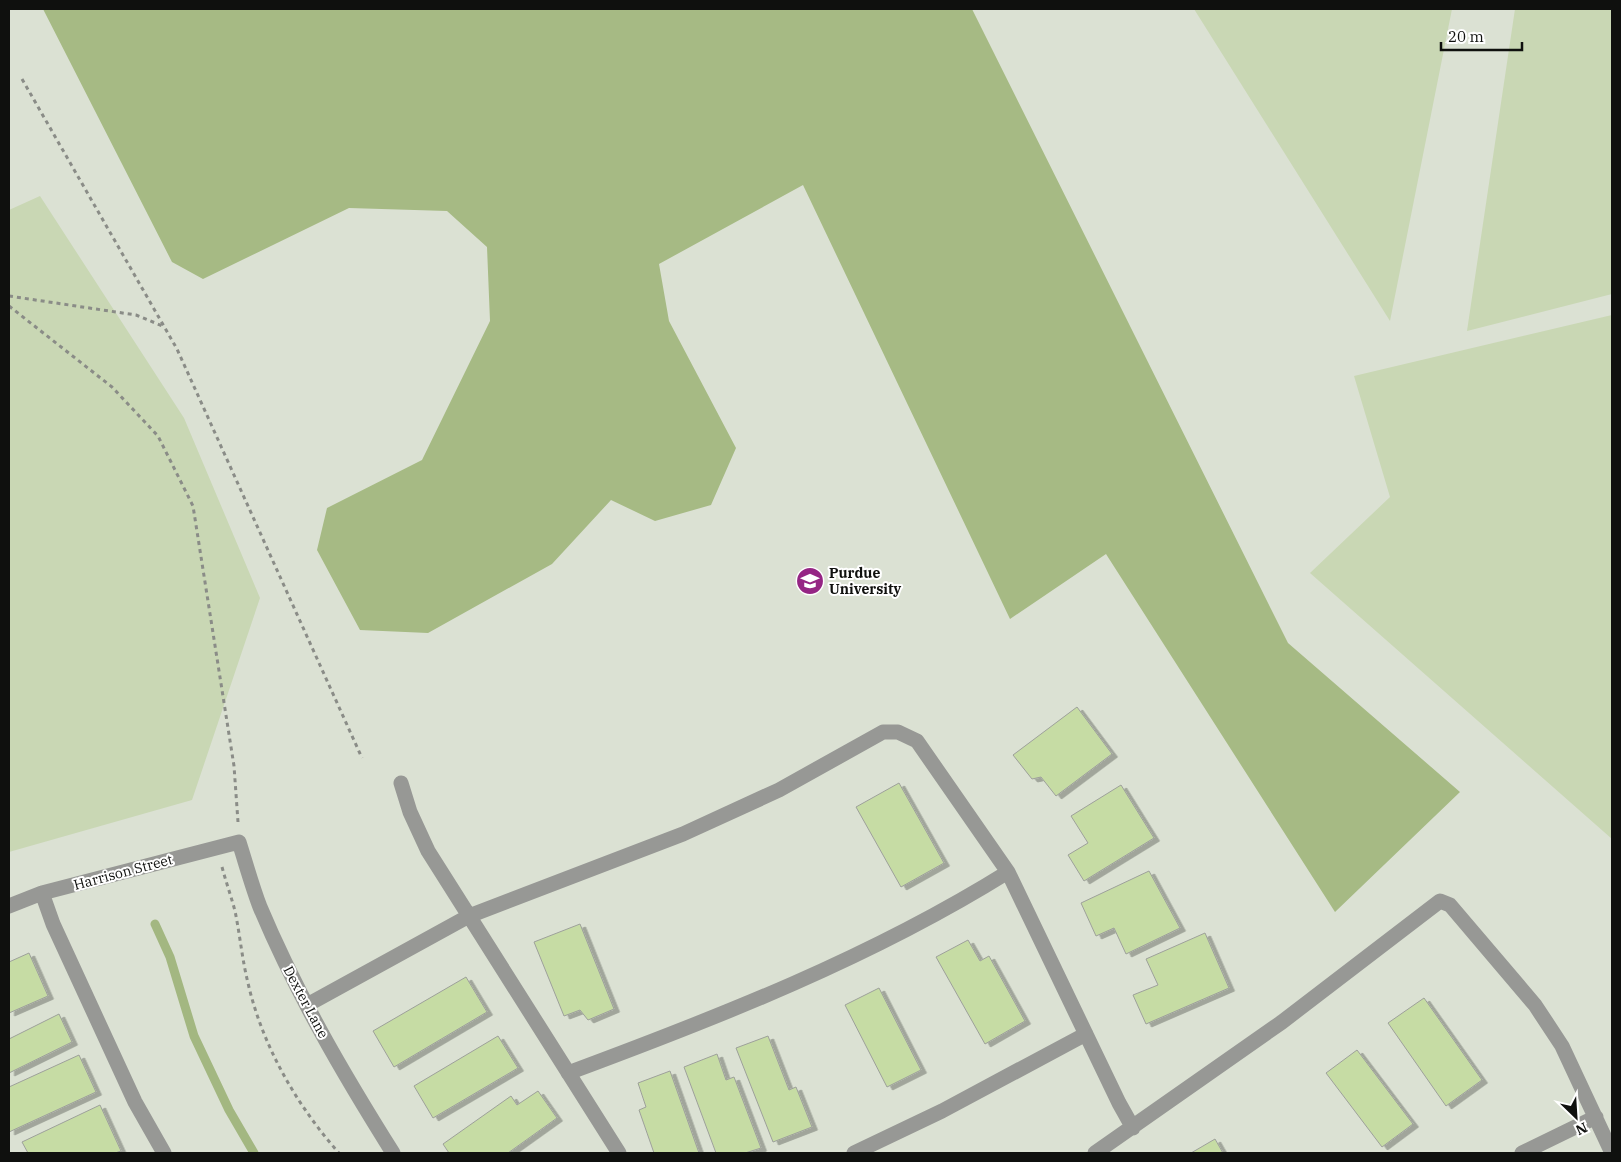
<svg xmlns="http://www.w3.org/2000/svg" width="1621" height="1162" font-family="'IBM Plex Serif',serif">
	<style>
		.built { fill: #dbe1d3 }
		.green { fill: #c9d7b4 }
		.forest { fill: #a6ba84 }
		.lines { fill: none; stroke-linecap: round; stroke-linejoin: round }
		.stream { stroke: #a3b781; stroke-width: 9 }
		.building { fill: #c6dca4; stroke: #9da09a; filter: url(#shadow) }
		.path { stroke: #8a8c87; stroke-width: 3; stroke-dasharray: 4 4; stroke-linecap: butt }
		.minor { stroke: #979895; stroke-width: 15 }
		.labels { text-anchor: middle; dominant-baseline: central; stroke-width: 4; stroke-linejoin: round; paint-order: stroke }
		.poi-label { font-size: 14px; font-weight: bold; fill: #0f100e; stroke: #fff; text-anchor: start }
		.street-label { font-size: 14px; fill: #0f100e; stroke: #fff }
	</style>
	<defs>
		<filter id="shadow"><feDropShadow dx="5.5" dy="3" stdDeviation="0" flood-color="#0004"/></filter>
	</defs>
	<rect width="100%" height="100%" fill="#e6e9e2"/>
	<path class="built" d="M9,9H1612V1153H9Z"/>
	<path class="green" d="M1194,9H1452L1390,321Z
		M1515,9H1612V294L1467,331Z
		M40,196L184,418L260,598L192,800L9,852V210Z
		M1612,315V839L1310,573L1390,497L1354,376Z"/>
	<path class="forest" d="M43,9H972L1288,643L1460,792L1335,912L1106,554L1010,619L803,185L659,264L669,321L736,448L711,505L655,521L611,500L552,564L428,633L360,630L317,550L327,508L422,460L490,321L487,247L447,211L349,208L203,279L172,262Z"/>
	<g class="lines">
		<path class="stream" d="M155,924L170,957L194,1036L229,1110L254,1153"/>
	</g>
	<path class="building" d="M1077,707L1112,754L1056,796L1041,777L1032,779L1013,755Z
		M899,783L944,863L901,887L856,807Z
		M1121,785L1154,838L1084,881L1068,855L1088,843L1071,816Z
		M1149,871L1180,928L1126,954L1114,928L1096,936L1081,903Z
		M580,924L614,1009L588,1020L580,1010L564,1016L534,942Z
		M1205,933L1229,988L1146,1024L1133,995L1158,985L1146,959Z
		M968,940L980,961L989,956L1025,1021L985,1044L936,957Z
		M29,953L48,996L9,1013V962Z
		M466,977L487,1012L394,1067L373,1031Z
		M879,988L921,1070L887,1087L845,1005Z
		M1424,998L1482,1080L1446,1106L1388,1023Z
		M59,1014L72,1042L9,1073V1039Z
		M498,1036L518,1068L433,1118L414,1086Z
		M768,1036L789,1090L796,1087L812,1127L773,1142L736,1048Z
		M1357,1050L1413,1124L1382,1147L1326,1073Z
		M717,1054L726,1080L734,1077L761,1148L745,1153H716L684,1067Z
		M79,1055L96,1092L9,1132V1087Z
		M670,1071L699,1153H654L639,1110L646,1107L638,1083Z
		M538,1091L557,1118L508,1153H449L443,1144L511,1096L517,1105Z
		M100,1105L121,1151L115,1153H28L22,1142Z
		M1215,1139L1223,1153H1191Z"/>
	<g class="lines">
		<path class="path" d="M22,79L177,349L362,758
			M9,296L136,315L165,327
			M9,306L112,387L158,436L193,506L234,766L238,822
			M222,867C226,882 231,896 235,911C240,935 242,959 248,983C262,1045 297,1106 339,1153"/>
		<path class="minor" d="M401,783L410,812L428,851L619,1153
			M42,893L53,924L135,1102L164,1153
			M9,906L42,893L239,842C246,864 252,886 260,907C296,993 344,1075 393,1153
			M307,1005L469,916L683,834L779,790L883,732H898L917,741L1008,872L1119,1103L1133,1128
			M568,1073C719,1017 870,958 1008,872
			M854,1153L942,1111L1086,1034
			M1095,1153L1282,1022L1440,901L1450,905L1535,1005L1562,1046L1612,1153
			M1522,1153L1596,1117"/>
	</g>
	<defs>
		<g id="university-disc" transform="scale(1.4375)"><circle r="9.5" fill="#952584" stroke="#fff"/><path d="M0-5L7-2L0 1L-7-2ZM-4 1L0 2.5L4 1V4Q0 6-4 4Z" fill="#fff"/></g>
	</defs>
	<g fill-rule="evenodd">
		<use href="#university-disc" x="810" y="581"/>
	</g>
	<g class="labels">
		<g class="poi-label">
			<text x="829" y="573">Purdue<tspan x="829" dy="16">University</tspan></text>
		</g>
		<g class="street-label">
			<text transform="translate(123 872) rotate(-15)">Harrison Street</text>
			<text transform="translate(306 1002) rotate(62)">Dexter Lane</text>
		</g>
	</g>
	<rect width="1621" height="1162" fill="none" stroke="#0f100e" stroke-width="20"/>
	<g transform="translate(1576 1117) rotate(155)" stroke="#ffffff" stroke-width="4" paint-order="stroke">
	<path d="M0-4L9 19L0 12L-9 19Z" fill="#0f100e"/>
	<text y="-8" font-size="14" font-weight="bold" text-anchor="middle" fill="#0f100e">N</text>
	</g>
	<path d="M1441 42v8h81v-8" fill="none" stroke="#0f100e" stroke-width="2.5"/>
	<text x="1448" y="42" font-size="15" fill="#0f100e" stroke="#ffffff" stroke-width="4" paint-order="stroke">20 m</text>
</svg>
